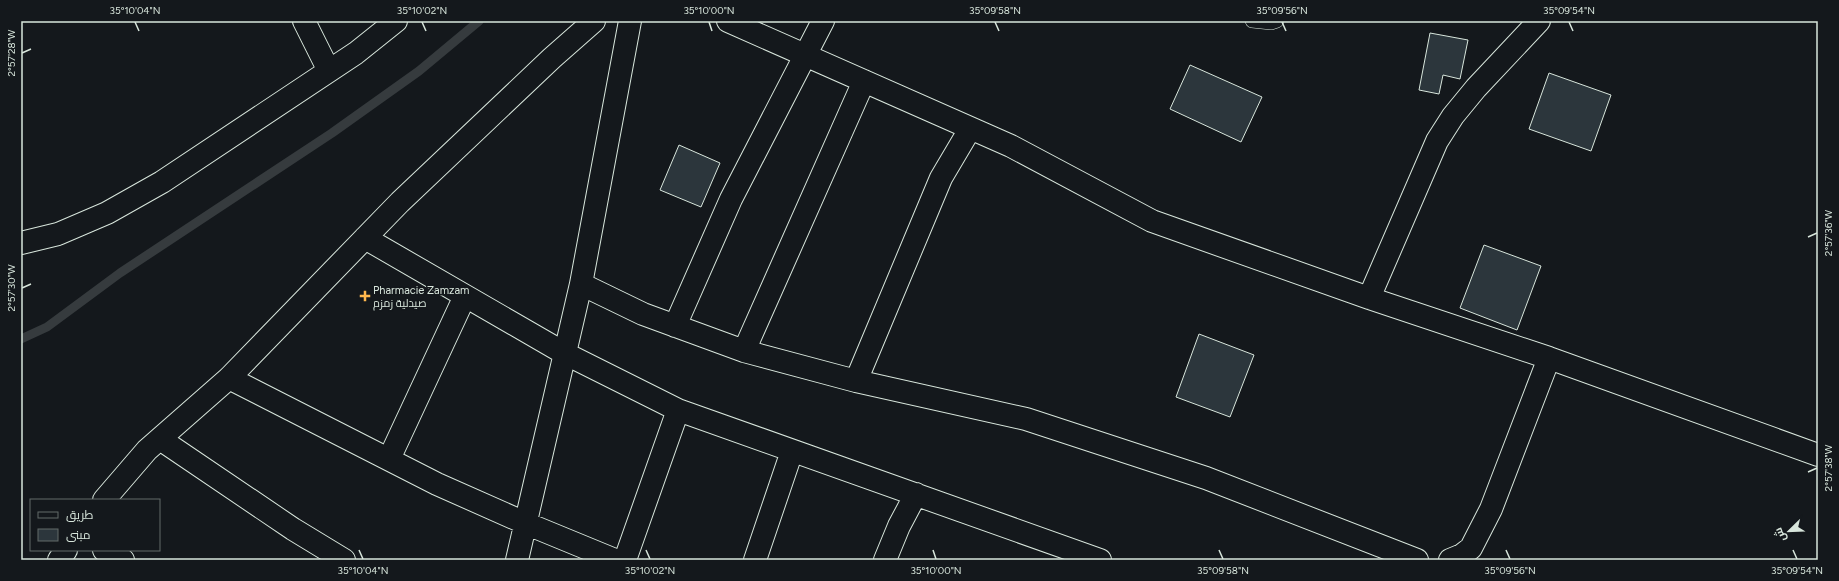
<svg xmlns="http://www.w3.org/2000/svg" width="1839" height="581" font-family="Figtree,Cairo,sans-serif">
	<style>
		.lines { fill: none; stroke-linecap: round; stroke-linejoin: round }
		.stream { stroke: #363b3e; stroke-width: 9 }
		.building { fill: #2c363c; stroke: #d8e6dc }
		.lane-casing { stroke: #d8e6dc; stroke-width: 14 }
		.street-casing { stroke: #d8e6dc; stroke-width: 24 }
		.lane { stroke: #14181c; stroke-width: 13 }
		.street { stroke: #14181c; stroke-width: 22 }
		.ticks { fill: none; stroke: #d8e6dc; stroke-width: 1.5 }
		.poi-dot { fill: #ffb74d; stroke: #14181c; stroke-width: 1.5 }
		.labels { text-anchor: middle; dominant-baseline: central; stroke-width: 3; stroke-linejoin: round; paint-order: stroke }
		.poi-label { font-size: 11px; fill: #d8e6dc; stroke: #14181c; text-anchor: start }
		.neatline { fill: none; stroke: #d8e6dc; stroke-width: 1.5 }
		.ticks-label { font-size: 10px; text-anchor: middle; fill: #d8e6dc }
	</style>
	<rect width="100%" height="100%" fill="#14181c"/>
	<g class="lines">
		<path class="stream" d="M21,339L47,327L120,273L332,133L419,71L479,21"/>
	</g>
	<path class="building" d="M1430,33L1468,40L1460,79L1443,75L1439,94L1419,90Z
		M1190,65L1262,97L1241,142L1170,109Z
		M1549,73L1611,95L1591,151L1529,129Z
		M679,145L720,163L701,207L660,190Z
		M1484,245L1541,266L1517,330L1460,308Z
		M1199,334L1254,355L1230,417L1176,397Z"/>
	<g class="lines">
		<g class="lane-casing">
			<path id="lane" d="M1252,21L1271,23L1277,21"/>
		</g>
		<g class="street-casing">
			<path id="street" d="M304,21L329,71
				M728,21L1011,146L1152,221L1369,298L1549,358L1818,455
				M365,238L564,353L678,410L1100,560
				M21,243L58,234L107,213L162,182L356,53L396,21
				M581,284L643,314L744,351L856,381L1026,419L1206,478L1417,560
				M1369,298L1437,141L1453,116L1476,88L1539,21
				M675,326L731,199L823,21
				M744,351L864,81
				M229,378L437,484L525,523L615,560
				M856,381L941,178L970,129
				M160,439L293,529L344,560
				M389,459L465,296
				M104,500L147,450L229,378L400,202L552,58L594,21
				M104,550L123,560
				M59,560L66,550
				M517,560L581,284L630,21
				M625,560L678,410
				M755,560L792,451
				M885,560L899,526L916,494
				M1450,560L1462,555L1471,548L1491,509L1549,358"/>
		</g>
		<use href="#lane" class="lane"/>
		<use href="#street" class="street"/>
	</g>
	<path class="ticks" d="M135,22L139,31M422,22L426,31M709,22L712,31M995,22L999,31M1282,22L1286,31M1569,22L1573,31M22,53L31,49M1808,237L1817,233M22,288L31,284M1808,472L1817,468M359,550L363,559M646,550L650,559M933,550L936,559M1219,550L1223,559M1506,550L1510,559M1793,550L1797,559"/>
	<path class="poi-dot" d="M363 290h4v4h4v4h-4v4h-4v-4h-4v-4h4z"/>
	<g class="labels">
		<g class="poi-label">
			<text x="373" y="290">Pharmacie Zamzam<tspan x="373" dy="13">صيدلية زمزم</tspan></text>
		</g>
	</g>
	<rect width="1839" height="581" fill="none" stroke="#14181c" stroke-width="44"/>
	<rect x="30" y="499" width="130" height="52" fill="#14181c" stroke="#626a69"/>
	<rect x="38" y="512" width="20" height="6" fill="#14181c" stroke="#626a69"/>
	<text x="66" y="519" font-size="12" fill="#d8e6dc">طريق</text>
	<rect x="38" y="529" width="20" height="12" fill="#2c363c" stroke="#626a69"/>
	<text x="66" y="539" font-size="12" fill="#d8e6dc">مبنى</text>
	<g transform="translate(1789 531) rotate(247)" stroke="#14181c" stroke-width="3" paint-order="stroke">
	<path d="M0-3L7 15L0 10L-7 15Z" fill="#d8e6dc"/>
	<text y="-6" font-size="11" font-weight="bold" text-anchor="middle" fill="#d8e6dc">ش</text>
	</g>
	<rect x="22" y="22" width="1795" height="537" class="neatline"/>
	<g class="ticks-label">
		<text x="135" y="14">35°10'04"N</text>
		<text x="422" y="14">35°10'02"N</text>
		<text x="709" y="14">35°10'00"N</text>
		<text x="995" y="14">35°09'58"N</text>
		<text x="1282" y="14">35°09'56"N</text>
		<text x="1569" y="14">35°09'54"N</text>
		<text transform="translate(11 53) rotate(-90)" y="4">2°57'28"W</text>
		<text transform="translate(1828 233) rotate(-90)" y="4">2°57'36"W</text>
		<text transform="translate(11 288) rotate(-90)" y="4">2°57'30"W</text>
		<text transform="translate(1828 468) rotate(-90)" y="4">2°57'38"W</text>
		<text x="363" y="574">35°10'04"N</text>
		<text x="650" y="574">35°10'02"N</text>
		<text x="936" y="574">35°10'00"N</text>
		<text x="1223" y="574">35°09'58"N</text>
		<text x="1510" y="574">35°09'56"N</text>
		<text x="1797" y="574">35°09'54"N</text>
	</g>
</svg>
